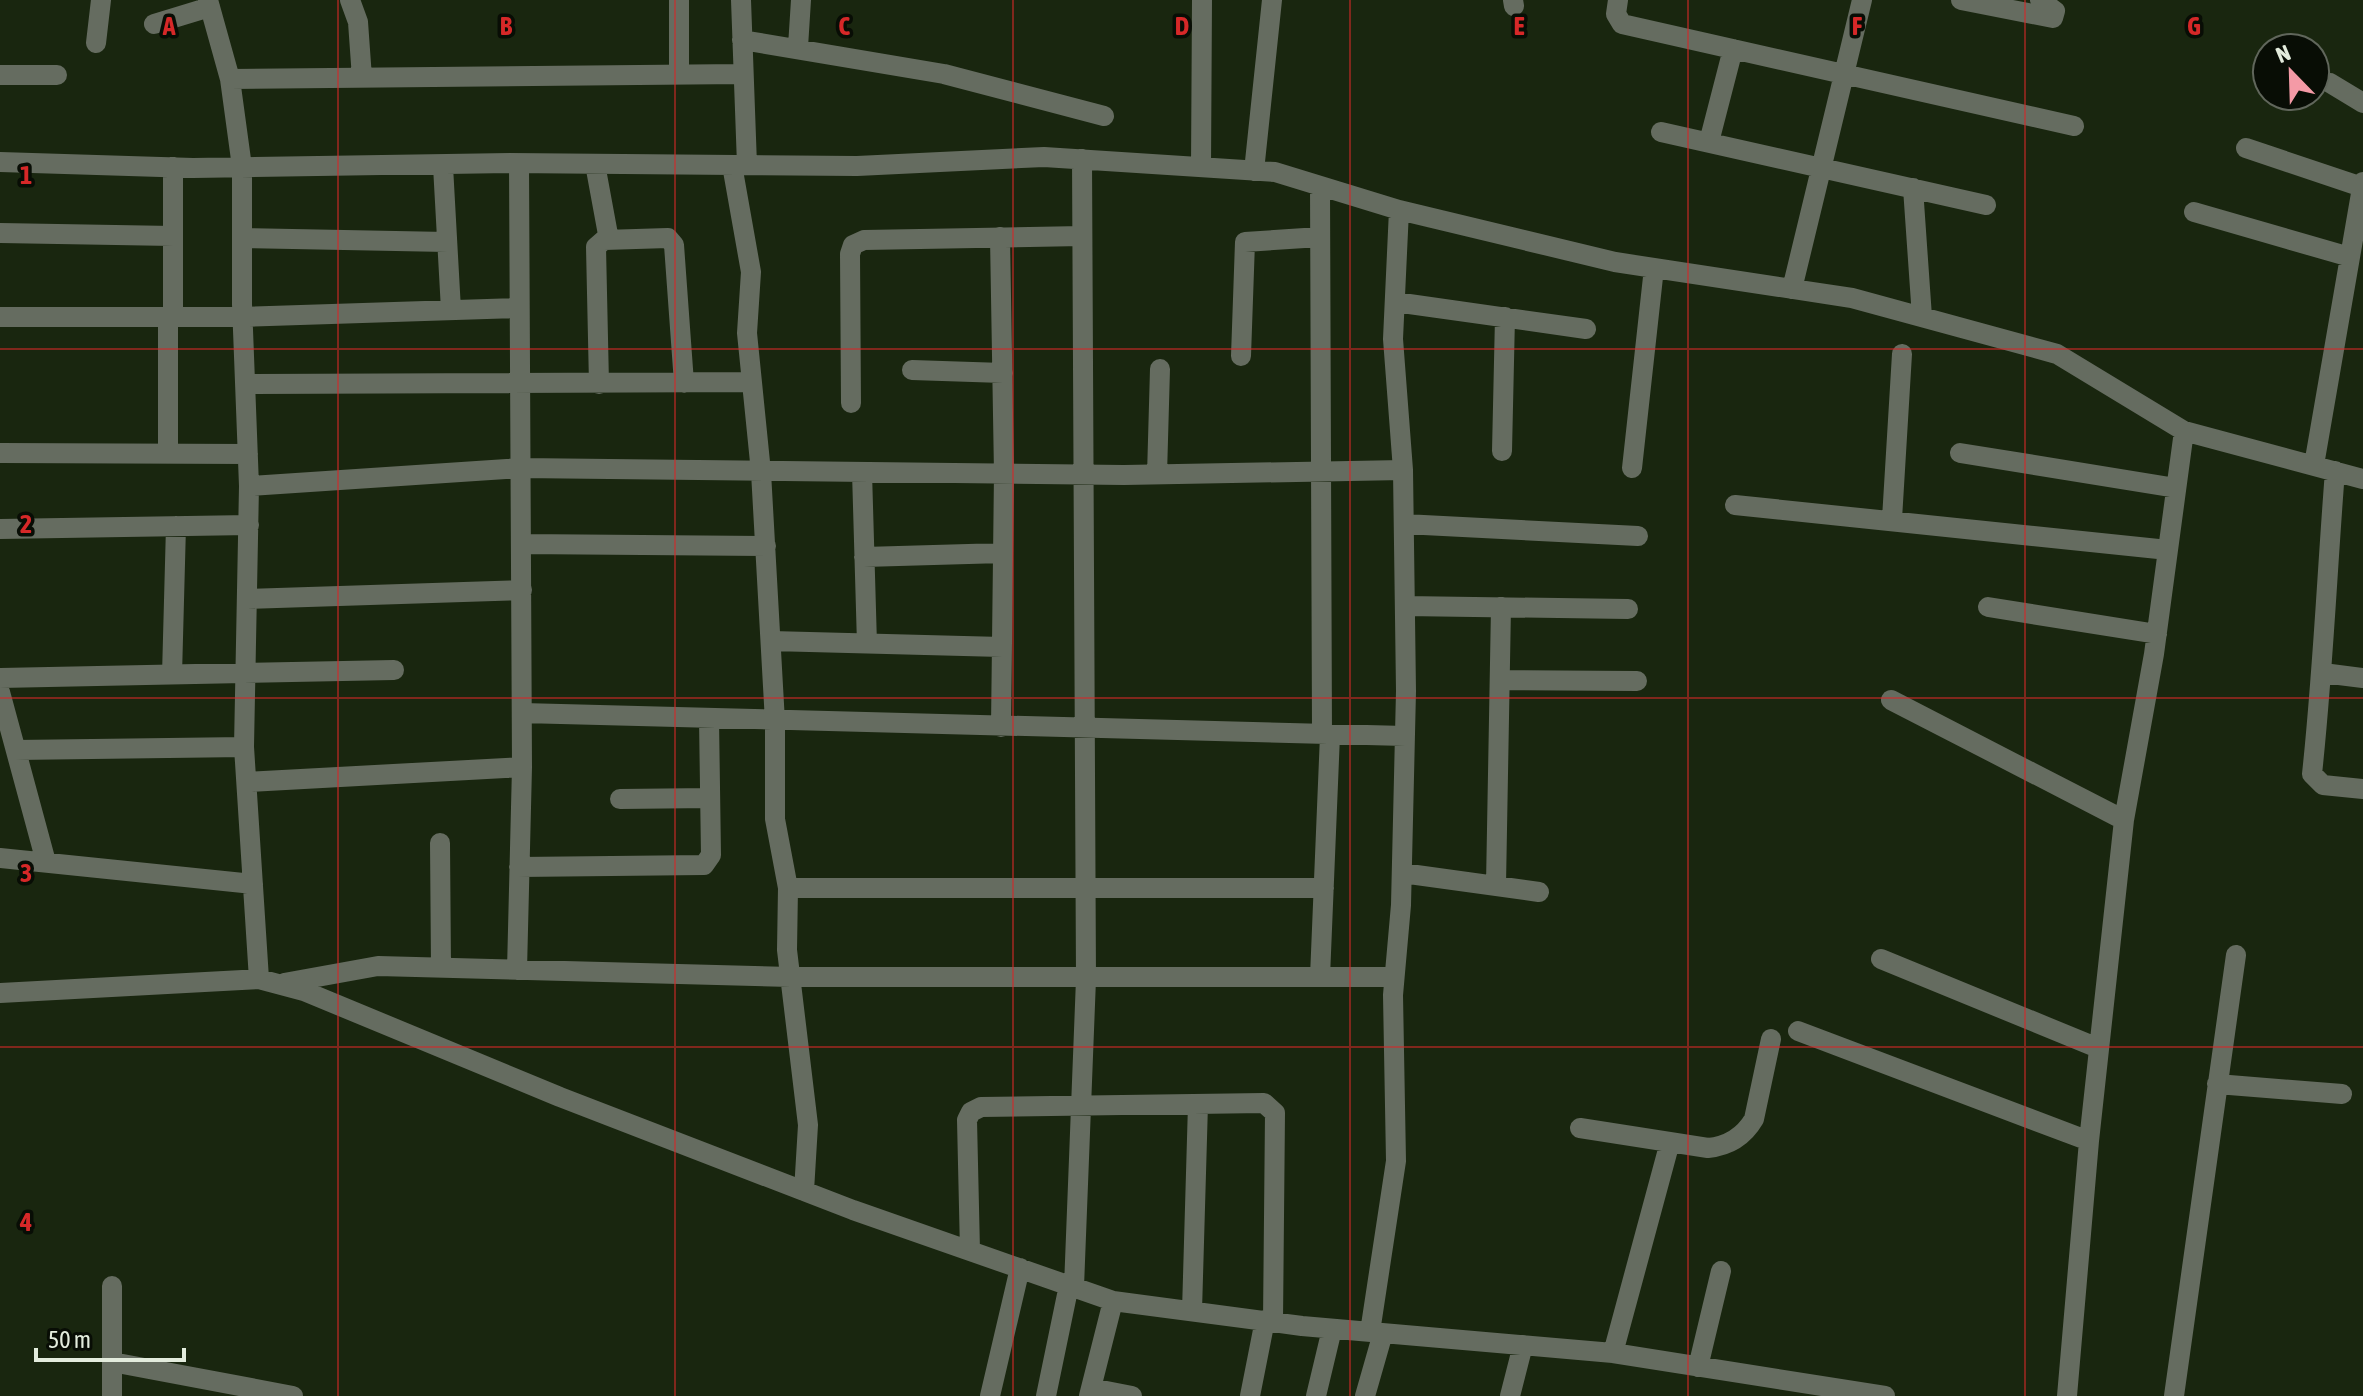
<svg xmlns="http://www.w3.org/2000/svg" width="2363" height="1396" font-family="'Asap Condensed',sans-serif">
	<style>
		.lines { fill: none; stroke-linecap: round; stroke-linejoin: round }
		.minor { stroke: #656c60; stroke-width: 20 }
		.grid { fill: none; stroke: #d62828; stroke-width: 2; stroke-opacity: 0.55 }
		.grid-label { font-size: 26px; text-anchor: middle; font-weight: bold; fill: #d62828; stroke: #080d05; stroke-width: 7; stroke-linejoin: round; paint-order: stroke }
	</style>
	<rect width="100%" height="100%" fill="#19260f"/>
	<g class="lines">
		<path class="minor" d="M208,0L230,79L242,167V304L249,486
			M350,0L358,22L362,78
			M679,0V75
			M741,0L747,165
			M1513,0L1514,6
			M1618,0L1616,14L1622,24L2074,126
			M1961,0L2053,18L2055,11L2040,0
			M154,24L210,7
			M742,40L944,74L1104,116
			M96,43L101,0
			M798,47L801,0
			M0,75H57
			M230,79L742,74
			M2330,83L2363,103
			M1661,132L1986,205
			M1709,142L1733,49
			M2246,148L2362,187
			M0,162L193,168L510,163L857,166L1044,157L1275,172L1399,210
			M595,164L609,240
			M732,165L751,272L747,333L761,472L775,722V819L788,888L787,950L808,1125L804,1191
			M443,166L451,310
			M1201,167L1202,0
			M1254,171L1272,0
			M1320,186L1322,734
			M1913,188L1922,317
			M2194,212L2350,257
			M0,233L173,236
			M1000,237L1004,473L1001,727
			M242,238L447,242
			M1792,289L1862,0
			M1395,302L1586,329
			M173,316V167
			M0,317H242L519,308
			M168,317V454
			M1241,356L1245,242L1320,237
			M912,370L1003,373
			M245,384L750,382
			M599,384L596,247L604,240L668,238L674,245L684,383
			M851,403L850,254L853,245L864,240L1082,236
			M1502,451L1505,317
			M0,453L248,454
			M1960,453L2176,488
			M2314,465L2363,182
			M1632,468L1654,268
			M1403,470L1393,339L1399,210L1615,262L1852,298L2057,354L2184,431L2363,479
			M2335,471C2327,572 2323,673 2312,774L2323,785L2363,789
			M862,472L867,644
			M1157,475L1160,369
			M1735,505L2168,550
			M1892,519L1902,354
			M1404,524L1638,536
			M0,529L249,525
			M521,544L766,546
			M864,557L1003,553
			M247,599L522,590
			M1405,606L1628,609
			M1988,607L2157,634
			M771,641L1002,647
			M2323,673L2363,678
			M172,675L176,526
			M0,678L394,670
			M1500,680L1637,681
			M0,692L46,862
			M1891,700L2124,820
			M522,713L1405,736
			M16,750L244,747
			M247,782L522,767
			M620,799L710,798
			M440,843L441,967
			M0,858L253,884
			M519,867L704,865L711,855L709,719
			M1402,873L1539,892
			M1496,885L1501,607
			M788,888H1324
			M1881,959L2098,1048
			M517,970L522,767L519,164
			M1320,977L1330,735
			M259,979L244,747L249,486L521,468L1124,475L1403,470L1406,691L1401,905L1393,995L1396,1161L1370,1332
			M284,983L378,966L791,977H1394
			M0,993L259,979L304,991L560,1097L853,1210L1113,1301L1302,1326L1613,1353L1885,1396
			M1798,1031L2089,1141
			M2217,1084L2342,1094
			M1580,1128L1708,1148C1728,1146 1744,1136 1754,1119L1771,1039
			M970,1251L967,1120L971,1112L981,1107L1264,1103L1275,1113L1273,1321
			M1074,1287L1086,979L1082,159
			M1192,1311L1198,1104
			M1613,1353L1670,1142
			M112,1362L293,1396
			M1698,1367L1721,1271
			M1091,1388L1132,1396
			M112,1396V1286
			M990,1396L1020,1268
			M1046,1396L1069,1285
			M1089,1396L1113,1301
			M1250,1396L1265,1320
			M1316,1396L1332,1329
			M1365,1396L1383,1333
			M1510,1396L1523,1345
			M2067,1396L2089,1141L2124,820L2154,654L2184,431
			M2174,1396L2236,955"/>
	</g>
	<path class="grid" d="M338,0V1396M675,0V1396M1013,0V1396M1350,0V1396M1688,0V1396M2025,0V1396M0,349H2363M0,698H2363M0,1047H2363"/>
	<g class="grid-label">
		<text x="169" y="35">A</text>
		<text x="506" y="35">B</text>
		<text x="844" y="35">C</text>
		<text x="1182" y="35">D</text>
		<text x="1519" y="35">E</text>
		<text x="1857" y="35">F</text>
		<text x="2194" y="35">G</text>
		<text x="26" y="184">1</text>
		<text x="26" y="533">2</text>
		<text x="26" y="882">3</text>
		<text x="26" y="1231">4</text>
	</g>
	<g transform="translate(2291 72) rotate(337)"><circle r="38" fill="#080d05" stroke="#60665b" stroke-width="2"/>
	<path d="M0-6L14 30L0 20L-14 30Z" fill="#f49aa6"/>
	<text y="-12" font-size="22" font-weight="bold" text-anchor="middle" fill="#e3ecdd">N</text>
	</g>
	<path d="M36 1348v12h148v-12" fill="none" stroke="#e3ecdd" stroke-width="4"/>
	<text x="48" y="1348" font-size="24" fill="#e3ecdd" stroke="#080d05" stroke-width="6" paint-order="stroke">50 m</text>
</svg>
